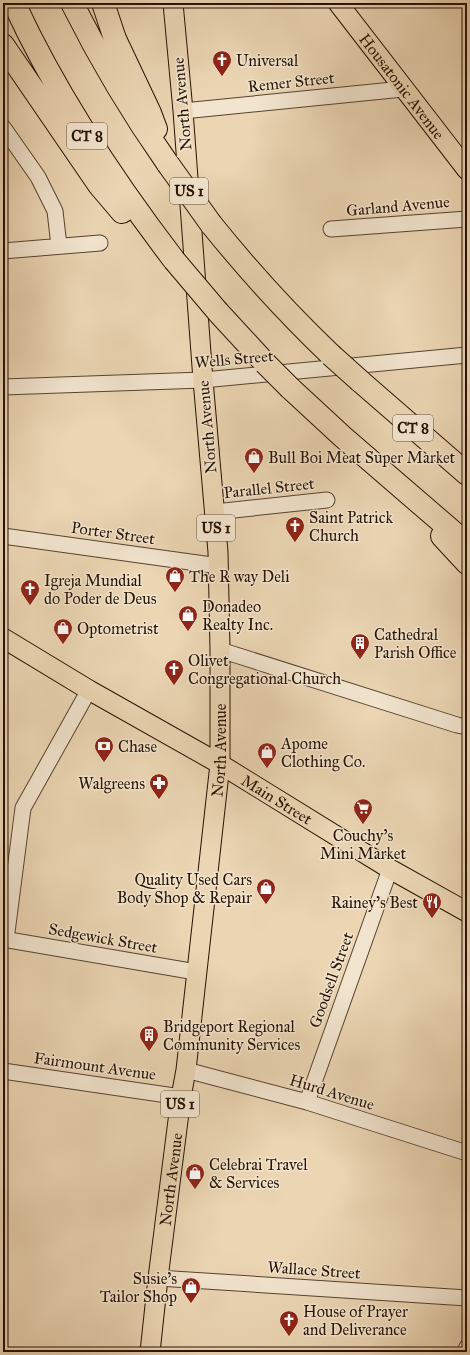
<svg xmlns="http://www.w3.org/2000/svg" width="470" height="1355" font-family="'IM FELL Great Primer',serif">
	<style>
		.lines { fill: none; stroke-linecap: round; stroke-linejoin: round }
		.minor-casing { stroke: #57432f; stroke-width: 17 }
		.major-casing { stroke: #261203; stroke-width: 21 }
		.highway-casing { stroke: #261203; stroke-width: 24 }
		.minor { stroke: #f2e4ce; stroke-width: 15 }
		.major { stroke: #ebd5b3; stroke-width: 19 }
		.highway { stroke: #ebd5b3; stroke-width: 22 }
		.highway-bridge-casing { stroke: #261203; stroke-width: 24; stroke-linecap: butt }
		.highway-bridge { stroke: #ebd5b3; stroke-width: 22 }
		.labels { text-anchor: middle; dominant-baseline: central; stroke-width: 3; stroke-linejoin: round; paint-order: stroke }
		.shield { fill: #f2e4ce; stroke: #635140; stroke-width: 1 }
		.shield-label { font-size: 15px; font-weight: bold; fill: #261203 }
		.poi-label { font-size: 16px; fill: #261203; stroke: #f2e4ce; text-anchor: start }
		.street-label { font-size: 16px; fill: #261203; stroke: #f2e4ce }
	</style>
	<rect width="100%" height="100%" fill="#ebd5b3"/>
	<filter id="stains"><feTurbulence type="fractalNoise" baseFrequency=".005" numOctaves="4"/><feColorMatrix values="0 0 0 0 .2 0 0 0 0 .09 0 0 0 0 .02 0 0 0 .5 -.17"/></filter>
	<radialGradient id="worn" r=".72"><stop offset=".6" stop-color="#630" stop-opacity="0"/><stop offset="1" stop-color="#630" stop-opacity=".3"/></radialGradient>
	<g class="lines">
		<g class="minor-casing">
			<path id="minor" d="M183,111L403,89
				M3,127L38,177L55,211L59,246
				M331,229L467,219
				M3,251L100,243
				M3,387L203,380L467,355
				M215,512L327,500
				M3,536L219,566
				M220,650L457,725L467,727
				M3,939L196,972
				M6,940L23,808L89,690
				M186,1070L307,1102L467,1153
				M3,1071L181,1097
				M307,1102L390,869
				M158,1278L467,1298
				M465,1352L467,1347"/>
		</g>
		<g class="major-casing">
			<g id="major">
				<path id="s1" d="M338,3L467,170"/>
				<path id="s2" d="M3,638L89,690L220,764L390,869L467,912"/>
				<path id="s3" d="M150,1352L158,1278L181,1097L186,1070L220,764V650L218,552L203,380L183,111L173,3"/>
			</g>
		</g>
		<g class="highway-casing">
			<path id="highway" d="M14,3C56,95 113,180 174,260
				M72,3C100,59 132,113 168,164
				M103,3L115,39L150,113L156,129
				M3,45L99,185L122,212
				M211,224C248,270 288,314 331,355
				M218,312L265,363
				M360,381L467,474
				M290,388L343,437L467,544
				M442,536L467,563"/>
		</g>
		<use href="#minor" class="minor"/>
		<use href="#major" class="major"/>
		<use href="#highway" class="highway"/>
		<g class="highway-bridge-casing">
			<path id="highway-bridge" d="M168,164L211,224
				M174,260L218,312
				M331,355L360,381
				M265,363L290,388"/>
		</g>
		<use href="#highway-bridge" class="highway-bridge"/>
	</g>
	<defs>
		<g id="church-pin" transform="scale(1)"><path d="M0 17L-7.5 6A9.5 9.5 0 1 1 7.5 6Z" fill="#8f2418" stroke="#f2e4ce"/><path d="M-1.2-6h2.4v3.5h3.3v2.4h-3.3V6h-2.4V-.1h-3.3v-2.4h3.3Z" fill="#fff"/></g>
		<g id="shop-pin" transform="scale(1)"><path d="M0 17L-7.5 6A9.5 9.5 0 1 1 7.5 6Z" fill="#8f2418" stroke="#f2e4ce"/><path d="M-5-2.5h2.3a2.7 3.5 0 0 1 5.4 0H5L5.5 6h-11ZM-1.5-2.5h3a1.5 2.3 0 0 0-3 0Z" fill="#fff"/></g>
		<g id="building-pin" transform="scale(1)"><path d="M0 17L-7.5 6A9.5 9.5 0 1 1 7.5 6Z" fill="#8f2418" stroke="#f2e4ce"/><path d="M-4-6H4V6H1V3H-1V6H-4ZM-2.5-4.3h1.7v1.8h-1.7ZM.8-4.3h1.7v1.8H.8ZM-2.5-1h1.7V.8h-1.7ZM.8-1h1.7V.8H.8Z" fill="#fff"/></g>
		<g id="bank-pin" transform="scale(1)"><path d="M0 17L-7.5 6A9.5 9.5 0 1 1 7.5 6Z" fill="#8f2418" stroke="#f2e4ce"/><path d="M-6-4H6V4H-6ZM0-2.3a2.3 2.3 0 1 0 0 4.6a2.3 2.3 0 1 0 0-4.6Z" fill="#fff"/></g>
		<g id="pharmacy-pin" transform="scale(1)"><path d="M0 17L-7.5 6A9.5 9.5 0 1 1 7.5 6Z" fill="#8f2418" stroke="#f2e4ce"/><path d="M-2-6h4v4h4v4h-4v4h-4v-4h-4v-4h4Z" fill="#fff"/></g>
		<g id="supermarket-pin" transform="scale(1)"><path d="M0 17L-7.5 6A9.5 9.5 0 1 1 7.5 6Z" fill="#8f2418" stroke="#f2e4ce"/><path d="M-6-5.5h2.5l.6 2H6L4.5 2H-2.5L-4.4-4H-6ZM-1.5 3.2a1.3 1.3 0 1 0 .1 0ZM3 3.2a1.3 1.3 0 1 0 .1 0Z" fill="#fff"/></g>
		<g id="restaurant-pin" transform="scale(1)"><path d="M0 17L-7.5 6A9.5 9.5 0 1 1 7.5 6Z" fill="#8f2418" stroke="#f2e4ce"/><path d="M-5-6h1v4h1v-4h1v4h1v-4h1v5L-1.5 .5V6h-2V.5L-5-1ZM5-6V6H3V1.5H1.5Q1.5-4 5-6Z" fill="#fff"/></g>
	</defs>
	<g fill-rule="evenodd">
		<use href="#church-pin" x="222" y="60"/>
		<use href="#shop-pin" x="254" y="457"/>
		<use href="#church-pin" x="295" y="526"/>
		<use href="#shop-pin" x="175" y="576"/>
		<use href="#church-pin" x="30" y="589"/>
		<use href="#shop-pin" x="188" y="615"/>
		<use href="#shop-pin" x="63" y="628"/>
		<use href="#building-pin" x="360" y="643"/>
		<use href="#church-pin" x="174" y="669"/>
		<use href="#bank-pin" x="104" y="746"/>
		<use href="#shop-pin" x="267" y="752"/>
		<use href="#pharmacy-pin" x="159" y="783"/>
		<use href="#supermarket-pin" x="363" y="808"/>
		<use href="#shop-pin" x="266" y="888"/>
		<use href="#restaurant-pin" x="432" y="902"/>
		<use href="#building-pin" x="149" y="1035"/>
		<use href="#shop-pin" x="195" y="1173"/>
		<use href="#shop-pin" x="191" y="1287"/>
		<use href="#church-pin" x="289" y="1320"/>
	</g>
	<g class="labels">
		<g class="shield">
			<rect x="67" y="123" width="40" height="26" rx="3"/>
			<rect x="170" y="178" width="38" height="26" rx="3"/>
			<rect x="393" y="415" width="40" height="26" rx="3"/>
			<rect x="197" y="515" width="38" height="26" rx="3"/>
			<rect x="161" y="1091" width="38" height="26" rx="3"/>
		</g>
		<g class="shield-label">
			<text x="87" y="136">CT 8</text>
			<text x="189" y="191">US 1</text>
			<text x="413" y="428">CT 8</text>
			<text x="216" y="528">US 1</text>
			<text x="180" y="1104">US 1</text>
		</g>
		<g class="poi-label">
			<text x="236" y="60">Universal</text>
			<text x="268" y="457">Bull Boi Meat Super Market</text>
			<text x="309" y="517">Saint Patrick<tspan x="309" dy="18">Church</tspan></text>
			<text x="189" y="576">The R way Deli</text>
			<text x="44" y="580">Igreja Mundial<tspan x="44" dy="18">do Poder de Deus</tspan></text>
			<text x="202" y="606">Donadeo<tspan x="202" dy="18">Realty Inc.</tspan></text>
			<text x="77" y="628">Optometrist</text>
			<text x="374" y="634">Cathedral<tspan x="374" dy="18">Parish Office</tspan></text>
			<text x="188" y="660">Olivet<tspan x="188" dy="18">Congregational Church</tspan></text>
			<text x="281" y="743">Apome<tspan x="281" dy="18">Clothing Co.</tspan></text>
			<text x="118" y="746">Chase</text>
			<text x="145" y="783" text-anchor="end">Walgreens</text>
			<text x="363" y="835" text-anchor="middle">Couchy's<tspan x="363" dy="18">Mini Market</tspan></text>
			<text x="252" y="879" text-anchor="end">Quality Used Cars<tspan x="252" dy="18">Body Shop &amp; Repair</tspan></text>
			<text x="418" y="902" text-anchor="end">Rainey's Best</text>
			<text x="163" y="1026">Bridgeport Regional<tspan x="163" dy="18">Community Services</tspan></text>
			<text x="209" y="1164">Celebrai Travel<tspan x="209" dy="18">&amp; Services</tspan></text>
			<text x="177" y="1278" text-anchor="end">Susie's<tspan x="177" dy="18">Tailor Shop</tspan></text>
			<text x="303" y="1311">House of Prayer<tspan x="303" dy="18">and Deliverance</tspan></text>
		</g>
		<g class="street-label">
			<text transform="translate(291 82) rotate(-6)">Remer Street</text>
			<text stroke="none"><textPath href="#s1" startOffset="105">Housatonic Avenue</textPath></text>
			<text transform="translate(182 104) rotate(-95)">North Avenue</text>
			<text transform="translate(398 206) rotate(-5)">Garland Avenue</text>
			<text transform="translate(234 359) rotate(-5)">Wells Street</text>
			<text transform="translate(207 427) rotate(-95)">North Avenue</text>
			<text transform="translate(269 488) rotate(-6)">Parallel Street</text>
			<text transform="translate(113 533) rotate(8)">Porter Street</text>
			<text stroke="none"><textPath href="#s3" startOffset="606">North Avenue</textPath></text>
			<text stroke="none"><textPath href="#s2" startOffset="318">Main Street</textPath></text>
			<text transform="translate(103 938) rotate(10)">Sedgewick Street</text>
			<text transform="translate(331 980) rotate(-70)">Goodsell Street</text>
			<text transform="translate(95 1066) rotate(8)">Fairmount Avenue</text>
			<text transform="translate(332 1092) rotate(17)">Hurd Avenue</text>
			<text stroke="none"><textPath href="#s3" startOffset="174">North Avenue</textPath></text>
			<text transform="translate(314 1270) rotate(4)">Wallace Street</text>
		</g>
	</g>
	<rect width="470" height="1355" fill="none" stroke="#ebd5b3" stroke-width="16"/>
	<rect x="4" y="4" width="462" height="1347" fill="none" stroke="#261203" stroke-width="2"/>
	<rect x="8" y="8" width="454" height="1339" fill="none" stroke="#261203"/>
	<rect width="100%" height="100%" filter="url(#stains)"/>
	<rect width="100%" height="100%" fill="url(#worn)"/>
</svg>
